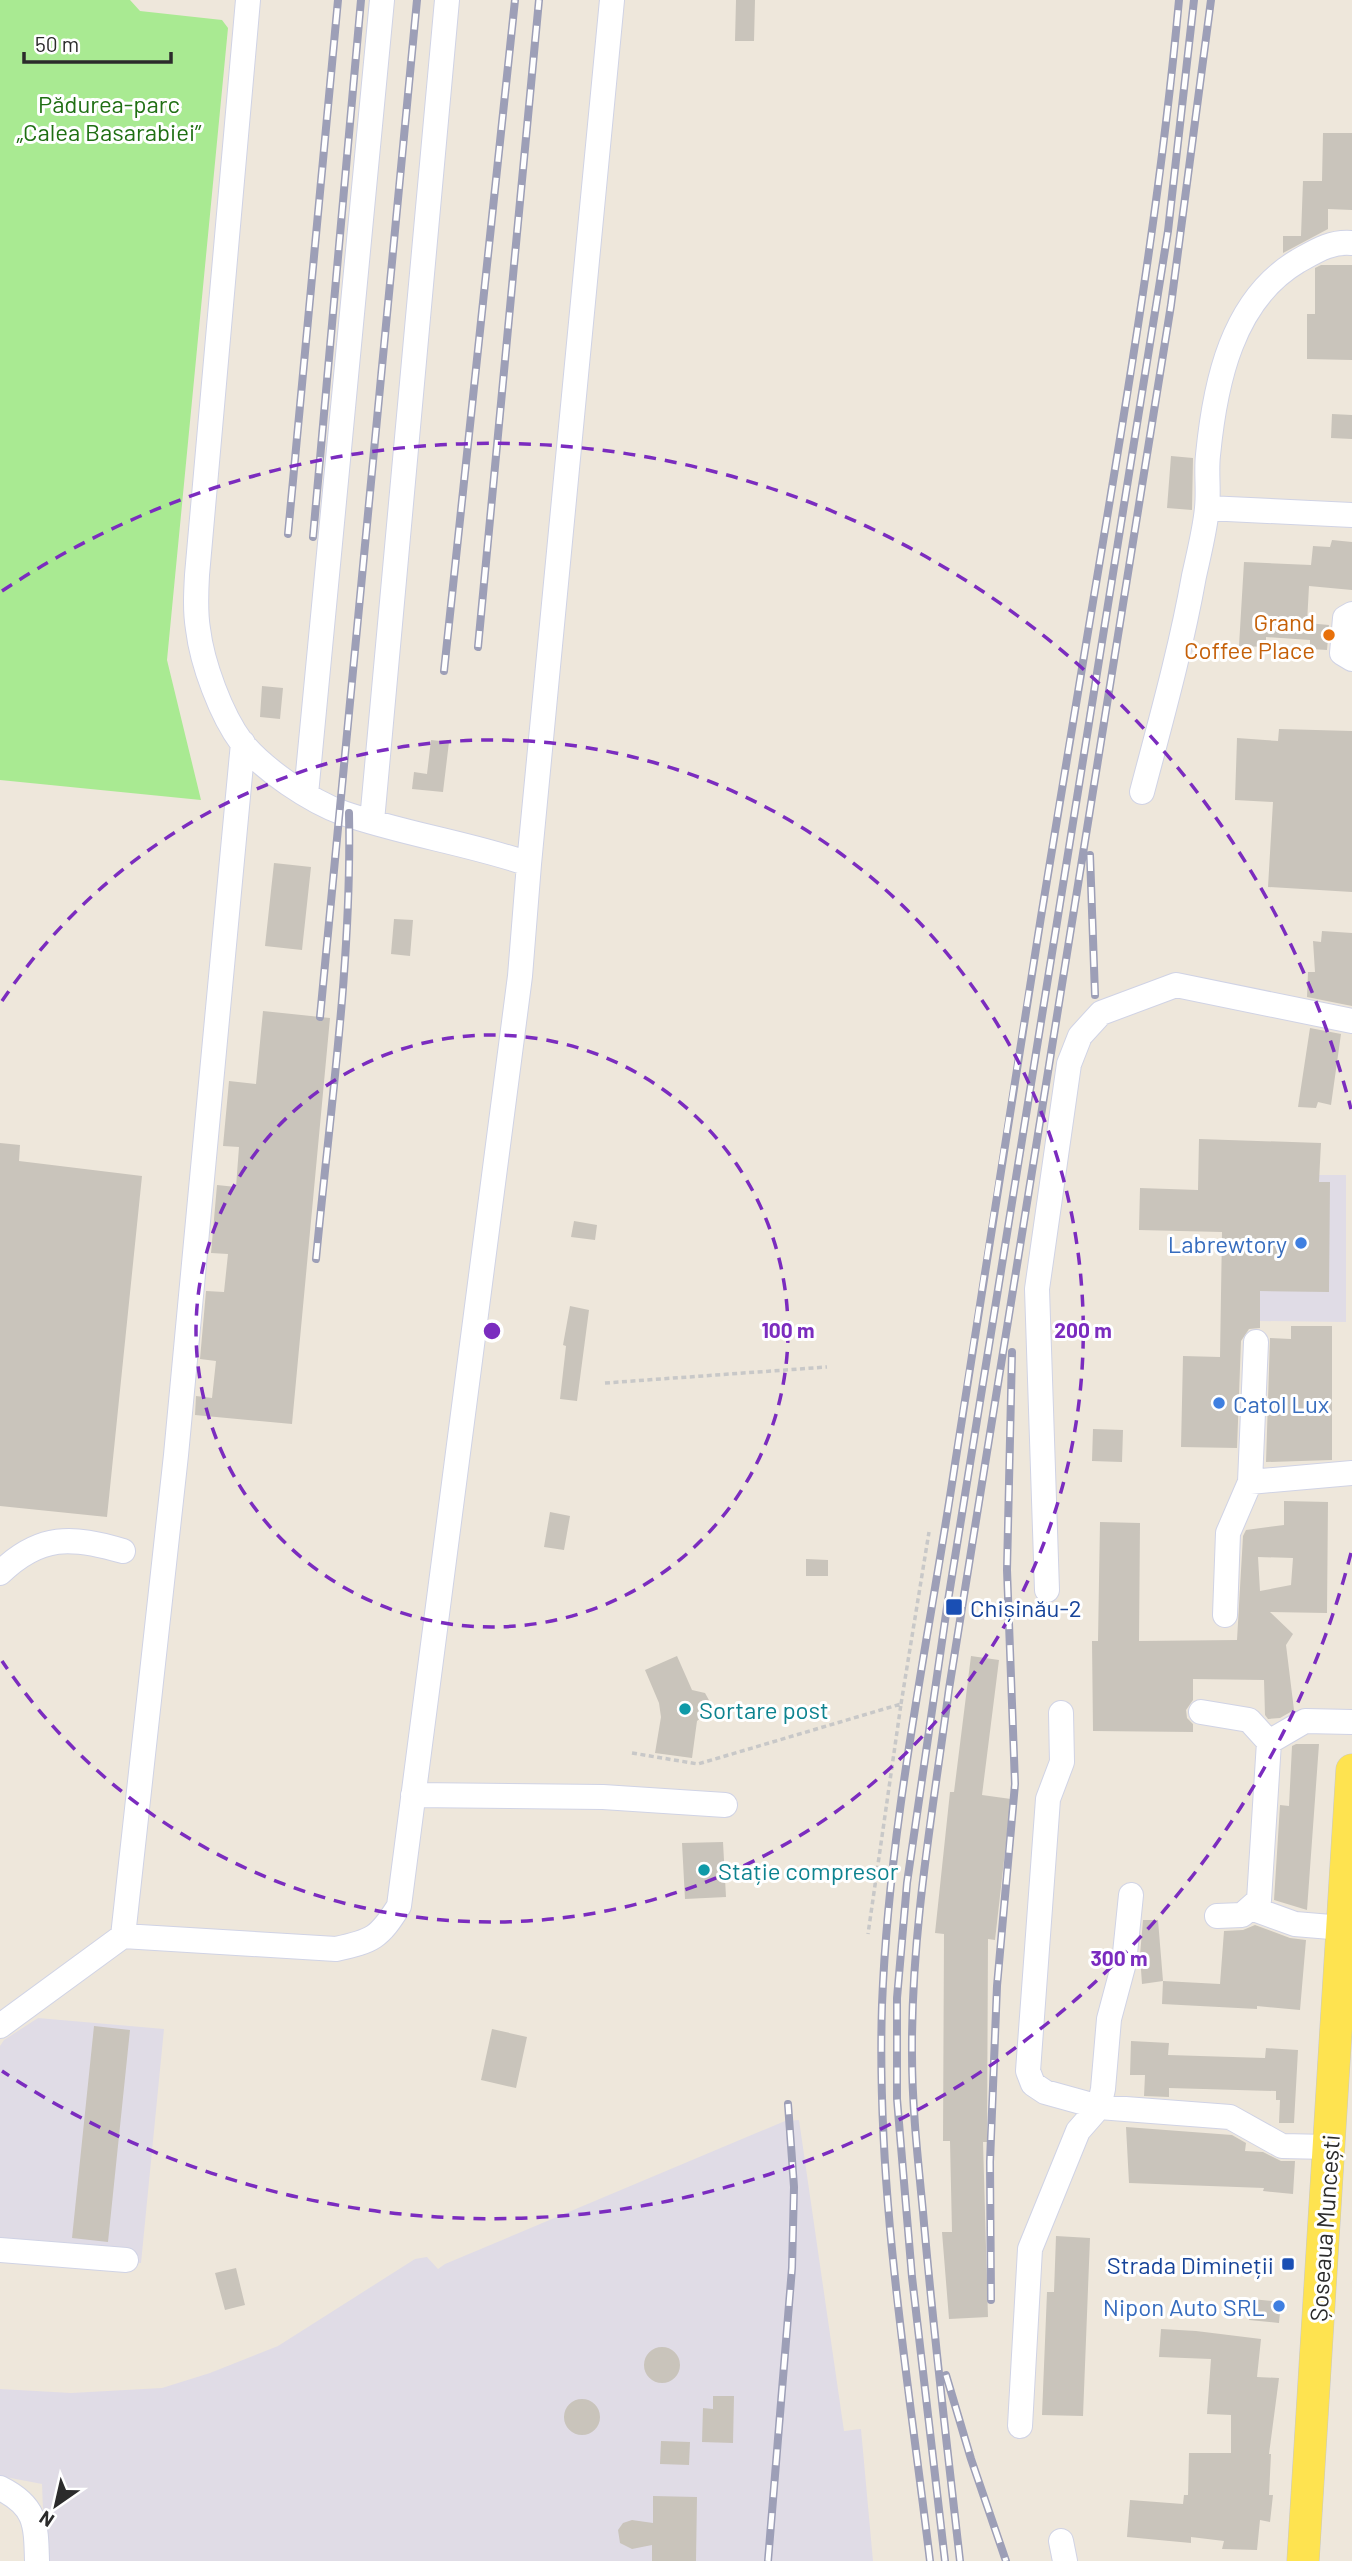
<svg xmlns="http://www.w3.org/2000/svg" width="1352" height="2561" font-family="Barlow,sans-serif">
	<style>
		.industrial { fill: #e0dce6 }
		.green { fill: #a9ea92 }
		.building { fill: #c9c4bb; fill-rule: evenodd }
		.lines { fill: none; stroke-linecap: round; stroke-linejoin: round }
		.minor-casing { stroke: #d0d3e5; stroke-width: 26 }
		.major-casing { stroke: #c8c8c8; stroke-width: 33 }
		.path { stroke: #c8c8c8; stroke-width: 3.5; stroke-dasharray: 5 3.5; stroke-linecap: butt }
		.minor { stroke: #fff; stroke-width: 24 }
		.major { stroke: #fee350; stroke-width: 32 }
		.rail-casing { stroke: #9d9fb7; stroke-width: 8 }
		.rail { stroke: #fff; stroke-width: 5; stroke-dasharray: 16; stroke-linecap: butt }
		.ring { fill: none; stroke: #7b2cbf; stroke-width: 3.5; stroke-dasharray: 12 9 }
		.food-dot { fill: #e8710a; stroke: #fff; stroke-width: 2.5 }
		.shop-dot { fill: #3f7fe0; stroke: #fff; stroke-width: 2.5 }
		.transit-dot { fill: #1a4fb4; stroke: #fff; stroke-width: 2.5 }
		.culture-dot { fill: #0f9aa8; stroke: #fff; stroke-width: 2.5 }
		.labels { text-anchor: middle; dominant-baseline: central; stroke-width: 6; stroke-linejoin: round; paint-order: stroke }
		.park-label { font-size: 24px; fill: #1f6f13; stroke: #fff }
		.food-label { font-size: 24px; fill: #c56008; stroke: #fff; text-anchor: end }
		.shop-label { font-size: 24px; fill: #366cbe; stroke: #fff; text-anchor: end }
		.transit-label { font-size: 24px; fill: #164399; stroke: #fff; text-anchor: start }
		.culture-label { font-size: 24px; fill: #0d838f; stroke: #fff; text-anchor: start }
		.street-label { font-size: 24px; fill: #2b2b2b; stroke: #fff }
		.centre { fill: #7b2cbf; stroke: #fff; stroke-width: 3.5 }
		.ring-label { font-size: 21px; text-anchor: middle; font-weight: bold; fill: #7b2cbf; stroke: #fff; stroke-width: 6; stroke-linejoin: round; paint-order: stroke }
	</style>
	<rect width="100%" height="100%" fill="#eee7db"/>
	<path class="industrial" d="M1260,1175H1346V1322L1260,1321Z
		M38,2018L164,2029L141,2263L0,2256V2046L4,2040Z
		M799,2120L844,2431L861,2429L873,2561H45L42,2484L0,2476V2389L71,2393L162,2388L210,2373L278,2346L415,2259L427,2257L438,2269L445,2264L785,2121Z"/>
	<path class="green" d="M0,0H130L140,11L222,20L228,28L167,660L201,800L0,780Z"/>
	<path class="building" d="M736,0H755L754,41H735Z
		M1323,133H1352V210L1328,209V229L1283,253V236H1301L1303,181H1322Z
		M1321,265H1352V360L1307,359V314H1315V268Z
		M1332,414L1352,415V439L1331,438Z
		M1171,456L1193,458L1192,510L1167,508Z
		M1332,540L1352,542V590L1309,586L1307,623L1329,625L1327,650L1310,649V640L1266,637V647L1239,646L1244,562L1311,565L1313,546L1330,547Z
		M262,686L283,688L280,719L260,717Z
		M1279,729L1352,731V892L1268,887L1273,802L1235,800L1237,738L1278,741Z
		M431,740L449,742L443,792L412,789L414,772L427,774Z
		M274,863L311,867L302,950L265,946Z
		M394,919L413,920L410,956L391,954Z
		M1322,931L1352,933V1006L1307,997L1308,972H1315L1313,941L1321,942Z
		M263,1011L330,1018L292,1424L195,1415L196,1396L212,1398L216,1361L200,1359L206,1291L224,1292L228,1254L211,1253L217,1185L236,1187L239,1147L223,1146L229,1081L256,1084Z
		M1310,1028L1341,1034L1331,1105L1318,1102L1316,1108L1298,1107Z
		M1199,1139L1321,1143L1319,1182H1330L1329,1292L1260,1291V1328L1249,1329L1241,1341L1237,1448L1181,1447L1183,1356L1220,1357L1222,1232L1139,1230L1140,1188L1198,1190Z
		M0,1143L20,1145L19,1161L142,1176L107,1517L0,1506Z
		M574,1221L597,1225L595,1240L571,1237Z
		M570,1306L589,1310L577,1401L560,1399L566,1346L563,1345Z
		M1291,1326H1332V1460L1266,1462L1270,1338L1291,1339Z
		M1093,1429L1123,1430L1122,1462L1092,1461Z
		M1284,1501L1328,1502L1327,1613L1270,1612L1293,1634L1286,1645L1294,1710L1280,1718L1268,1719L1265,1715L1264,1680L1193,1679V1700L1186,1710L1187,1718L1193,1724V1732L1093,1731L1092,1641H1098L1100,1522L1140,1523L1139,1641L1237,1640L1243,1536L1246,1530L1284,1525ZM1258,1557L1293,1558L1291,1585L1260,1591Z
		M550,1512L570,1516L564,1550L544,1547Z
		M806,1559L828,1560V1576H806Z
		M677,1656L692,1690L705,1693L710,1702L709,1711L697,1721L692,1758L655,1753L661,1717L659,1703L645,1670Z
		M971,1656L999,1660L982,1795L1011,1799L995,1940L988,1939L987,2142H983L988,2317L949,2319L942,2232H952L950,2141H943L944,1934L935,1933L950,1792H954Z
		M1296,1744H1319L1307,1910L1274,1900L1280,1805L1289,1806L1292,1746Z
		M723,1842L726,1897L685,1899L682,1843Z
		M1143,1920H1158L1163,1981L1142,1984L1140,1955Z
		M1255,1925L1290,1938L1306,1940L1300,2010L1257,2006V2009L1162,2004L1163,1981L1220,1984L1224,1931L1243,1930Z
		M94,2026L130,2030L108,2242L72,2238Z
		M492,2029L527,2037L516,2088L481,2080Z
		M1131,2041L1169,2043L1168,2055L1265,2058L1266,2048L1298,2050L1294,2123H1279L1280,2100H1276V2091L1169,2088V2097L1144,2096L1145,2075H1130Z
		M1126,2127L1232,2135L1246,2143L1245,2151L1263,2152L1281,2161H1295L1293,2194L1263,2191L1264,2188L1129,2183Z
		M1056,2236L1090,2238L1083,2416L1042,2415L1047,2292H1054Z
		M236,2268L245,2305L225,2310L215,2273Z
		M1251,2299L1281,2302L1279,2323L1249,2320Z
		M1161,2329L1196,2331L1261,2339L1257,2377L1279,2378L1269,2454H1271L1269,2495H1273L1270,2522L1260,2520L1257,2550L1222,2549L1224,2541L1191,2537V2543L1127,2537L1130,2500L1183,2504L1184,2495H1188L1189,2453H1231V2415L1207,2414L1211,2359L1159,2357Z
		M644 2365a18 18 0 1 1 36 0a18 18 0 1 1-36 0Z
		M713,2396H734L733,2443L702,2442L703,2408L713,2409Z
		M564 2417a18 18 0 1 1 36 0a18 18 0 1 1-36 0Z
		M661,2441L690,2442L689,2465L660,2464Z
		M653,2496L697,2497L696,2561H652V2545L632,2549L620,2543L618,2530L623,2523L632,2520L653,2523Z"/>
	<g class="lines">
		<g class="minor-casing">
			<path id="minor" d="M248,0L197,575C196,593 195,611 198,629C202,663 221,715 242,743C264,770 310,801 343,813C403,834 468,843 529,864
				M1207,508L1352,515
				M1352,614L1345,618L1342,653L1352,659
				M1142,792C1161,720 1181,649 1194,576C1199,553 1205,530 1207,508C1209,490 1206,472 1208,455C1215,383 1232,300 1298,261C1316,251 1331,241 1352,243
				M306,794L382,0
				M372,821L447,0
				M1250,1482L1352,1473
				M0,1573C40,1534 72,1536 123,1551
				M1047,1590L1037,1289L1069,1064L1080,1036L1101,1013L1176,985L1352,1021
				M1225,1615L1228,1533L1250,1482L1256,1342
				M1201,1712L1249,1720L1269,1742L1305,1721L1352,1722
				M1061,1713L1062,1762L1048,1799L1028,2071L1033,2084L1045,2092L1099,2107L1103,2089L1109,2019L1124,1963L1131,1895
				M413,1795L603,1797L725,1805
				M1251,1908L1295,1924L1343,1928
				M1217,1916L1242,1915L1259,1900L1269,1742
				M123,1936L176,1455L243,743
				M0,2026L123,1936L336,1949C373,1941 379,1938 399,1906L520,976L529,864L612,0
				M0,2250L126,2260
				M1020,2426L1030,2249L1078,2131L1099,2107L1230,2117L1282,2146L1329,2147
				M0,2488C36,2506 36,2523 37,2561
				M1061,2541L1065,2561"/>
		</g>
		<g class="major-casing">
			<path id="major" d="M1303,2561L1352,1770"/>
		</g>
		<path class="path" d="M605,1383L827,1367
			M901,1704L929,1532
			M632,1753L698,1764L901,1704L868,1934"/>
		<use href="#minor" class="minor"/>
		<use href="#major" class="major"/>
		<g class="rail-casing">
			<path id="rail" d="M288,534L338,0
				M313,537L361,0
				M478,647L539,0
				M444,671L515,0
				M1090,855L1095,995
				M320,1017L417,0
				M316,1259C330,1111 352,961 349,813
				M991,2300L990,2162L997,1986L1015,1784L1007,1570L1012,1352
				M946,2375L971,2459L1006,2561
				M768,2561L792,2268L794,2187L788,2104
				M930,2561C908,2377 876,2191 882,2005C889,1823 928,1644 955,1464C996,1194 1039,925 1084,656C1120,438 1159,220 1179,0
				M945,2561L912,2277L897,2099V1998L907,1883L947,1607L1168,231L1194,0
				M960,2561C947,2445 933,2329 923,2212C918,2160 912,2107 912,2054C911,1931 933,1810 949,1689L1171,305L1211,0"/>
		</g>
		<use href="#rail" class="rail"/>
	</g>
	<g class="ring">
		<circle cx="492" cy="1331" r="296"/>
		<path d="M2 1001A591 591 0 1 1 2 1661"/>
		<path d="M1351 1553A887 887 0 0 1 2 2071M2 591A887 887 0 0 1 1351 1109"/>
	</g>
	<circle class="food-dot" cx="1329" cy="635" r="7"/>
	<g class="shop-dot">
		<circle cx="1301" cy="1243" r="7"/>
		<circle cx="1219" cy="1403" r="7"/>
		<circle cx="1279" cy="2306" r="7"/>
	</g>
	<g class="transit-dot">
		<rect x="945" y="1598" width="18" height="18" rx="3.5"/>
		<rect x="1281" y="2257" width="14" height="14" rx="3.5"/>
	</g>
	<g class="culture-dot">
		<circle cx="685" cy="1709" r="7"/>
		<circle cx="704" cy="1870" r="7"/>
	</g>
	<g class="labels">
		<g class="park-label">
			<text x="109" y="103">Pădurea-parc<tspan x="109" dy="28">„Calea Basarabiei”</tspan></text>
		</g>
		<g class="food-label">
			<text x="1315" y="621">Grand<tspan x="1315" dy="28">Coffee Place</tspan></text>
		</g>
		<g class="shop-label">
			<text x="1287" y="1243">Labrewtory</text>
			<text x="1233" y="1403" text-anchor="start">Catol Lux</text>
			<text x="1265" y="2306">Nipon Auto SRL</text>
		</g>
		<g class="transit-label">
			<text x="970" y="1607">Chișinău-2</text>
			<text x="1274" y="2264" text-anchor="end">Strada Dimineții</text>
		</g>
		<g class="culture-label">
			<text x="699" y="1709">Sortare post</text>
			<text x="718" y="1870">Stație compresor</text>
		</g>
		<g class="street-label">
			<text transform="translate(1324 2228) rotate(-86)">Șoseaua Muncești</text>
		</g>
	</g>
	<circle cx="492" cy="1331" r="10" class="centre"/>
	<g class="ring-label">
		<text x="788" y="1338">100 m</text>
		<text x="1083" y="1338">200 m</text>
		<text x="1119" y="1966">300 m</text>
	</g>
	<g transform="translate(56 2505) rotate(214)" stroke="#ffffff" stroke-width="5" paint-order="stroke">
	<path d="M0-5L12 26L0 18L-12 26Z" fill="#2b2b2b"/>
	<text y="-10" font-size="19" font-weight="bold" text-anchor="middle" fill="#2b2b2b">N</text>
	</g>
	<path d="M24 52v10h147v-10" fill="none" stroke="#2b2b2b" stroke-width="3.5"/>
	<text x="35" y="52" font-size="21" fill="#2b2b2b" stroke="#ffffff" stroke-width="5" paint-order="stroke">50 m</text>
</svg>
